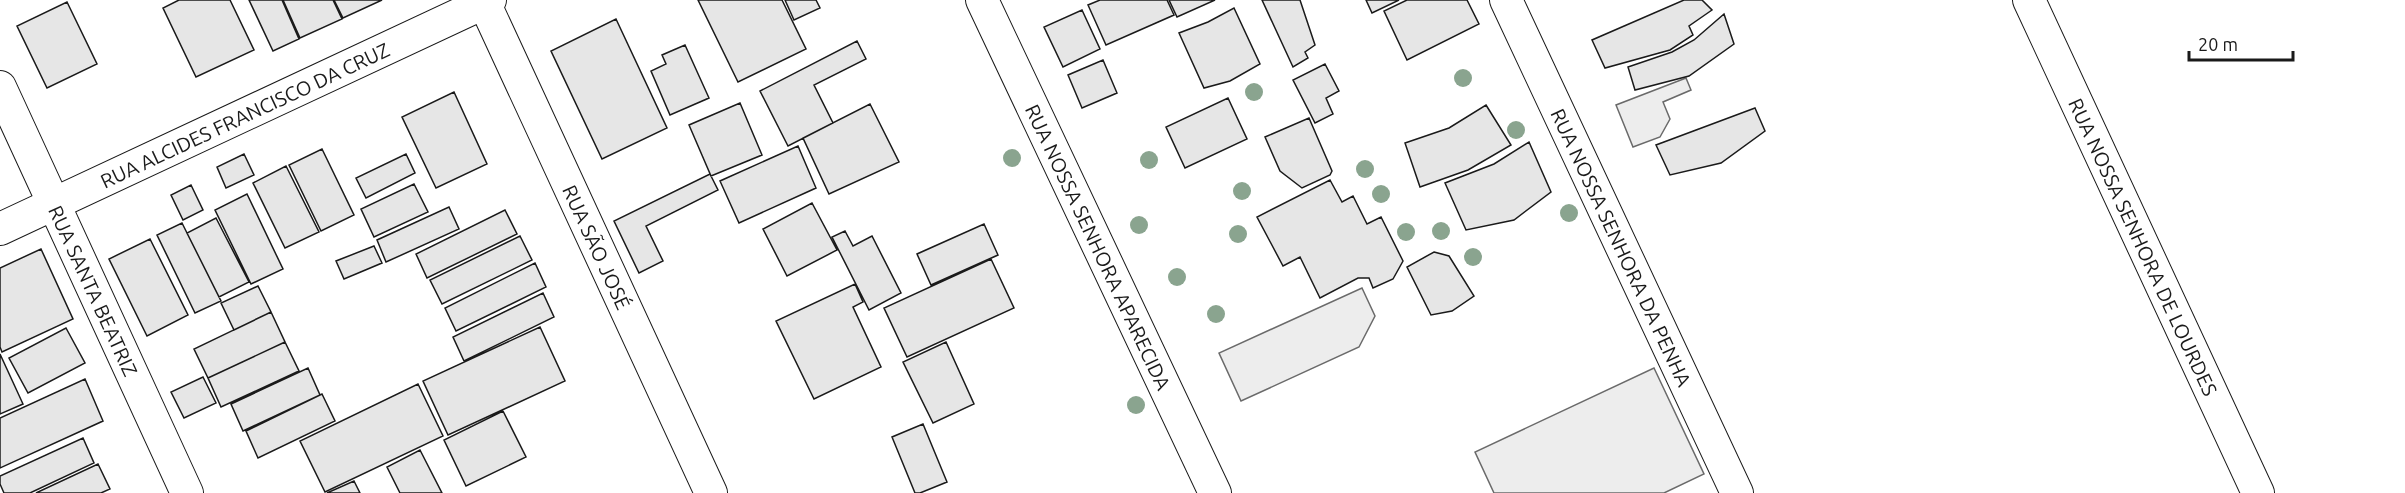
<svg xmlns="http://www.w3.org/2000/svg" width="2405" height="493" font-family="Ubuntu,sans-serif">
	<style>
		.built { fill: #ededed; stroke: #6a6a6a; stroke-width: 1.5 }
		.building { fill: #e6e6e6; stroke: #1a1a1a; stroke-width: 1.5 }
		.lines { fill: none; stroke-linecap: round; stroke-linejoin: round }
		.minor-casing { stroke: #1a1a1a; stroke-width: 34 }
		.minor { stroke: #fff; stroke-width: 32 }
		.tree { fill: #8aa48f }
		.labels { text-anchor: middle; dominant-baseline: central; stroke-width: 4.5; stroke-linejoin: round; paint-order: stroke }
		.street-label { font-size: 20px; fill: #1a1a1a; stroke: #fff }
	</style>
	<rect width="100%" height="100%" fill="#fff"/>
	<path class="built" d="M1686,78L1691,90L1663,102L1670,119L1660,137L1633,147L1616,105Z
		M1362,288L1375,316L1359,347L1241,401L1219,353Z
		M1654,368L1704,474L1664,493H1494L1475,452Z"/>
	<path class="building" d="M179,0H230L254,50L196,77L163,8Z
		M249,0H282L299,39L273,51Z
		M283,0H333L342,19L300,38Z
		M334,0H382L343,18Z
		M698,0H782L806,49L738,82Z
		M785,0H816L820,8L794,20Z
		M1100,0H1167L1174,15L1106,45L1088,5Z
		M1169,0H1215L1177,17Z
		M1262,0H1300L1315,45L1305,52L1308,58L1293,67Z
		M1366,0H1399L1372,13Z
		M1407,0H1467L1479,24L1407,60L1384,11Z
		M1684,0H1702L1712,10L1689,26L1693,35L1670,50L1605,68L1592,40Z
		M67,2L97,64L47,88L17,26Z
		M1234,8L1260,64L1230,81L1204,88L1179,33L1208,22Z
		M1082,10L1100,49L1063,67L1044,27Z
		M1724,14L1734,44L1689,76L1635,90L1628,67L1672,52L1694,40Z
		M616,19L667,128L602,159L551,51Z
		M857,41L866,59L814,85L833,123L788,146L760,91Z
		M685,45L709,98L670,115L651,71L666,64L662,55Z
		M1103,60L1117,93L1082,108L1068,75Z
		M1325,64L1339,91L1326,98L1333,114L1315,123L1293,80Z
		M454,92L487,164L436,188L402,117Z
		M1228,98L1247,139L1185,168L1166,127Z
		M740,103L762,155L711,176L689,125Z
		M870,104L899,162L829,194L803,138Z
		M1486,105L1511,145L1468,170L1420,187L1405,143L1449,128Z
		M1755,108L1765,131L1721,163L1670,175L1656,145Z
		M1309,118L1332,171L1330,175L1302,188L1280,171L1265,137Z
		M1529,142L1551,192L1514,220L1466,230L1445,183L1494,164Z
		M798,146L816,188L739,223L720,181Z
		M322,149L354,215L321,231L289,165Z
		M244,154L254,175L226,188L217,167Z
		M406,154L415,173L366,198L356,178Z
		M286,166L319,232L285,248L253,183Z
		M710,174L718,190L646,226L663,261L639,273L614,221Z
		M1330,180L1342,202L1353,196L1367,224L1381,217L1403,261L1393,279L1373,288L1369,278H1358L1320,298L1300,257L1283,266L1257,217Z
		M414,184L428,212L374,237L361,209Z
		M191,185L203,210L183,220L171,195Z
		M247,194L283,269L251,284L215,210Z
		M812,203L837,250L787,276L763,229Z
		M449,207L459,229L386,262L377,240Z
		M505,210L517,234L427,278L416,254Z
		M216,218L249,282L219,297L187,233Z
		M182,223L221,301L195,313L157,235Z
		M984,224L998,255L931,285L917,254Z
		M845,231L853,246L872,236L901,293L869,310L832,237Z
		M520,236L532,260L442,304L430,280Z
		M150,239L188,315L147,336L109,259Z
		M374,246L382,263L344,279L336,261Z
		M41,249L73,319L2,352L0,347V268Z
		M1434,252L1449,256L1474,296L1452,311L1431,315L1407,267Z
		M991,259L1014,308L907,357L884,308Z
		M535,263L546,287L456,331L445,308Z
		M855,284L863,302L853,307L881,367L814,399L776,321Z
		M258,286L271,312L234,330L221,303Z
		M543,293L554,317L464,361L453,337Z
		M271,312L285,342L208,378L194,349Z
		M540,327L565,381L448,435L423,381Z
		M66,328L85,363L28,393L9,358Z
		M285,342L299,371L221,407L208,378Z
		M946,342L974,404L933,423L903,362Z
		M0,354L23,404L0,414Z
		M308,368L320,395L243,431L231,404Z
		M203,377L216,403L184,418L171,392Z
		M85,379L103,421L0,468V418Z
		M418,384L443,436L325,492L300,441Z
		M322,394L335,421L258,458L246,431Z
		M503,411L526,457L466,486L444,440Z
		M923,424L947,482L920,493H915L892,437Z
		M83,438L94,463L30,493H4L0,484V476Z
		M420,450L442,493H400L387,467Z
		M98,464L110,489L101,493H36Z
		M354,481L360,493H327Z"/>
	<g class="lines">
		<g class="minor-casing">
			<g id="minor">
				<path id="s1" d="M483,0L711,493"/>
				<path id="s2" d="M982,0L1215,493"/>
				<path id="s3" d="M1506,0L1737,493"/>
				<path id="s4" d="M2029,0L2258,493"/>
				<path id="s5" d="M0,87L187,493"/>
				<path id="s6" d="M0,229L490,0"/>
			</g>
		</g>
		<use href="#minor" class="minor"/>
	</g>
	<g class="tree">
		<circle cx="1463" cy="78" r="9"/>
		<circle cx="1254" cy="92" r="9"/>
		<circle cx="1516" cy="130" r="9"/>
		<circle cx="1012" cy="158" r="9"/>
		<circle cx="1149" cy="160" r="9"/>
		<circle cx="1365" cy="169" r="9"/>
		<circle cx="1242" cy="191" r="9"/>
		<circle cx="1381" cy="194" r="9"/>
		<circle cx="1569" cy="213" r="9"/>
		<circle cx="1139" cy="225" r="9"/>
		<circle cx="1441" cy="231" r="9"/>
		<circle cx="1406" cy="232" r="9"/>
		<circle cx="1238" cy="234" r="9"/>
		<circle cx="1473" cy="257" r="9"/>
		<circle cx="1177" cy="277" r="9"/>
		<circle cx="1216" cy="314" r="9"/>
		<circle cx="1136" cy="405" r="9"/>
	</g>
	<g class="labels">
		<g class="street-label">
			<text stroke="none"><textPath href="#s6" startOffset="270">RUA ALCIDES FRANCISCO DA CRUZ</textPath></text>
			<text stroke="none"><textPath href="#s2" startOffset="273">RUA NOSSA SENHORA APARECIDA</textPath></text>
			<text stroke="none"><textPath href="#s3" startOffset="273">RUA NOSSA SENHORA DA PENHA</textPath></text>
			<text stroke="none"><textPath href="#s4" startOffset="272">RUA NOSSA SENHORA DE LOURDES</textPath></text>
			<text stroke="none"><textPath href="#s1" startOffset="272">RUA SÃO JOSÉ</textPath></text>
			<text stroke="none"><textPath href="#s5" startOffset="224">RUA SANTA BEATRIZ</textPath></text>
		</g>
	</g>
	<path d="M2189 51v9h104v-9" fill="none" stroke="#1a1a1a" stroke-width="3"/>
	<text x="2198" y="51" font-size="18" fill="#1a1a1a" stroke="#ffffff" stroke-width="4.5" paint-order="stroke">20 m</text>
</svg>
